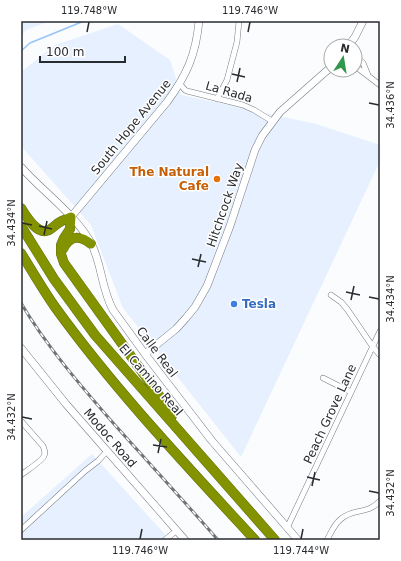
<svg xmlns="http://www.w3.org/2000/svg" width="401" height="561" font-family="'DejaVu Sans',sans-serif">
	<style>
		.built { fill: #e7f0fe }
		.lines { fill: none; stroke-linecap: round; stroke-linejoin: round }
		.stream { stroke: #96c5f9; stroke-width: 1.5 }
		.street-casing { stroke: #747a84; stroke-width: 6 }
		.secondary-casing { stroke: #747a84; stroke-width: 8 }
		.highway-casing { stroke: #636f10; stroke-width: 10 }
		.street { stroke: #fff; stroke-width: 5 }
		.secondary { stroke: #fff; stroke-width: 7 }
		.highway { stroke: #839300; stroke-width: 9 }
		.rail-casing { stroke: #717477; stroke-width: 3 }
		.rail { stroke: #fff; stroke-width: 1.5; stroke-dasharray: 4.5; stroke-linecap: butt }
		.ticks { fill: none; stroke: #282b2f; stroke-width: 1.5 }
		.food-dot { fill: #e8710a; stroke: #fff; stroke-width: 1.5 }
		.shop-dot { fill: #3f7fe0; stroke: #fff; stroke-width: 1.5 }
		.labels { text-anchor: middle; dominant-baseline: central; stroke-width: 3; stroke-linejoin: round; paint-order: stroke }
		.street-label { font-size: 12px; fill: #282b2f; stroke: #fff }
		.food-label { font-size: 12px; font-weight: bold; fill: #c56008; stroke: #fff; text-anchor: end }
		.shop-label { font-size: 12px; font-weight: bold; fill: #366cbe; stroke: #fff; text-anchor: start }
		.neatline { fill: none; stroke: #282b2f; stroke-width: 1.5 }
		.ticks-label { font-size: 10px; text-anchor: middle; fill: #282b2f }
	</style>
	<rect width="100%" height="100%" fill="#fafcfe"/>
	<path class="built" d="M21,21H50L26,30L21,36Z
		M118,24L170,60L181,95L316,124L380,145V161L241,457L123,308L91,225L21,146V72L55,45Z
		M92,454L170,540H21V517Z"/>
	<g class="lines">
		<path class="stream" d="M21,51L30,43L84,21"/>
		<g class="street-casing">
			<path id="street" d="M355,56L363,63L368,75
				M355,66L380,85
				M180,84L185,90L187,91L243,105L254,110L272,121
				M217,99L227,80L237,42L239,21
				M331,295L341,302L347,309L373,347L380,355
				M323,378L351,392
				M21,421L43,446C44,449 46,452 44,456C42,461 26,471 21,475
				M287,528L380,331
				M21,530L85,471L98,461L107,451
				M165,540L177,530
				M327,540C331,533 334,524 341,519C353,508 367,515 380,501"/>
		</g>
		<g class="secondary-casing">
			<path id="secondary" d="M348,46L355,37L363,21
				M21,167C43,192 75,214 91,243C102,264 101,288 113,310L145,354L212,441L298,540
				M71,217L167,102C187,75 196,54 199,21
				M21,348L66,404L185,540
				M145,354L176,329L186,318L195,307L207,286L230,226L255,150L262,136L280,112L331,67"/>
		</g>
		<g class="highway-casing">
			<path id="highway" d="M21,208C26,216 37,236 49,230C53,228 56,224 60,222C63,220 67,219 71,217
				M71,217L70,229L64,238L61,245V254L64,263L166,405L172,416
				M21,226L54,279L95,335L275,540
				M63,249C70,235 80,235 91,244
				M21,253C32,271 43,290 55,307C115,390 186,465 255,540"/>
		</g>
		<use href="#street" class="street"/>
		<use href="#secondary" class="secondary"/>
		<use href="#highway" class="highway"/>
		<g class="rail-casing">
			<path id="rail" d="M21,303C47,347 81,386 114,424C149,463 184,501 218,540"/>
		</g>
		<use href="#rail" class="rail"/>
	</g>
	<path class="ticks" d="M87,32L89,22M248,32L250,22M232,74L245,77M237,82L240,68M369,103L379,105M22,223L32,225M39,226L52,229M44,235L47,221M192,259L206,262M198,267L201,254M346,292L360,295M369,297L379,299M351,300L354,286M22,417L32,419M153,445L167,447M158,453L161,439M307,477L320,480M312,486L315,472M369,491L379,493M140,539L142,529M301,539L303,529"/>
	<circle class="food-dot" cx="217" cy="179" r="4"/>
	<circle class="shop-dot" cx="234" cy="304" r="4"/>
	<g class="labels">
		<g class="street-label">
			<text transform="translate(229 92) rotate(16)">La Rada</text>
			<text transform="translate(131 127) rotate(-51)">South Hope Avenue</text>
			<text transform="translate(225 205) rotate(-71)">Hitchcock Way</text>
			<text transform="translate(157 352) rotate(53)">Calle Real</text>
			<text transform="translate(151 380) rotate(49)">El Camino Real</text>
			<text transform="translate(330 414) rotate(-65)">Peach Grove Lane</text>
			<text transform="translate(110 438) rotate(49)">Modoc Road</text>
		</g>
		<g class="food-label">
			<text x="209" y="172">The Natural<tspan x="209" dy="14">Cafe</tspan></text>
		</g>
		<g class="shop-label">
			<text x="242" y="304">Tesla</text>
		</g>
	</g>
	<rect width="401" height="561" fill="none" stroke="#ffffff" stroke-width="44"/>
	<g transform="translate(343 58) rotate(12)"><circle r="19" fill="#ffffff" stroke="#a9aaac"/>
	<path d="M0-3L7 15L0 10L-7 15Z" fill="#32964b"/>
	<text y="-6" font-size="11" font-weight="bold" text-anchor="middle" fill="#282b2f">N</text>
	</g>
	<path d="M40 56v6h85v-6" fill="none" stroke="#282b2f" stroke-width="2"/>
	<text x="46" y="56" font-size="12" fill="#282b2f" stroke="#ffffff" stroke-width="3" paint-order="stroke">100 m</text>
	<rect x="22" y="22" width="357" height="517" class="neatline"/>
	<g class="ticks-label">
		<text x="89" y="14">119.748°W</text>
		<text x="250" y="14">119.746°W</text>
		<text transform="translate(390 105) rotate(-90)" y="4">34.436°N</text>
		<text transform="translate(11 223) rotate(-90)" y="4">34.434°N</text>
		<text transform="translate(390 299) rotate(-90)" y="4">34.434°N</text>
		<text transform="translate(11 417) rotate(-90)" y="4">34.432°N</text>
		<text transform="translate(390 493) rotate(-90)" y="4">34.432°N</text>
		<text x="140" y="554">119.746°W</text>
		<text x="301" y="554">119.744°W</text>
	</g>
</svg>
